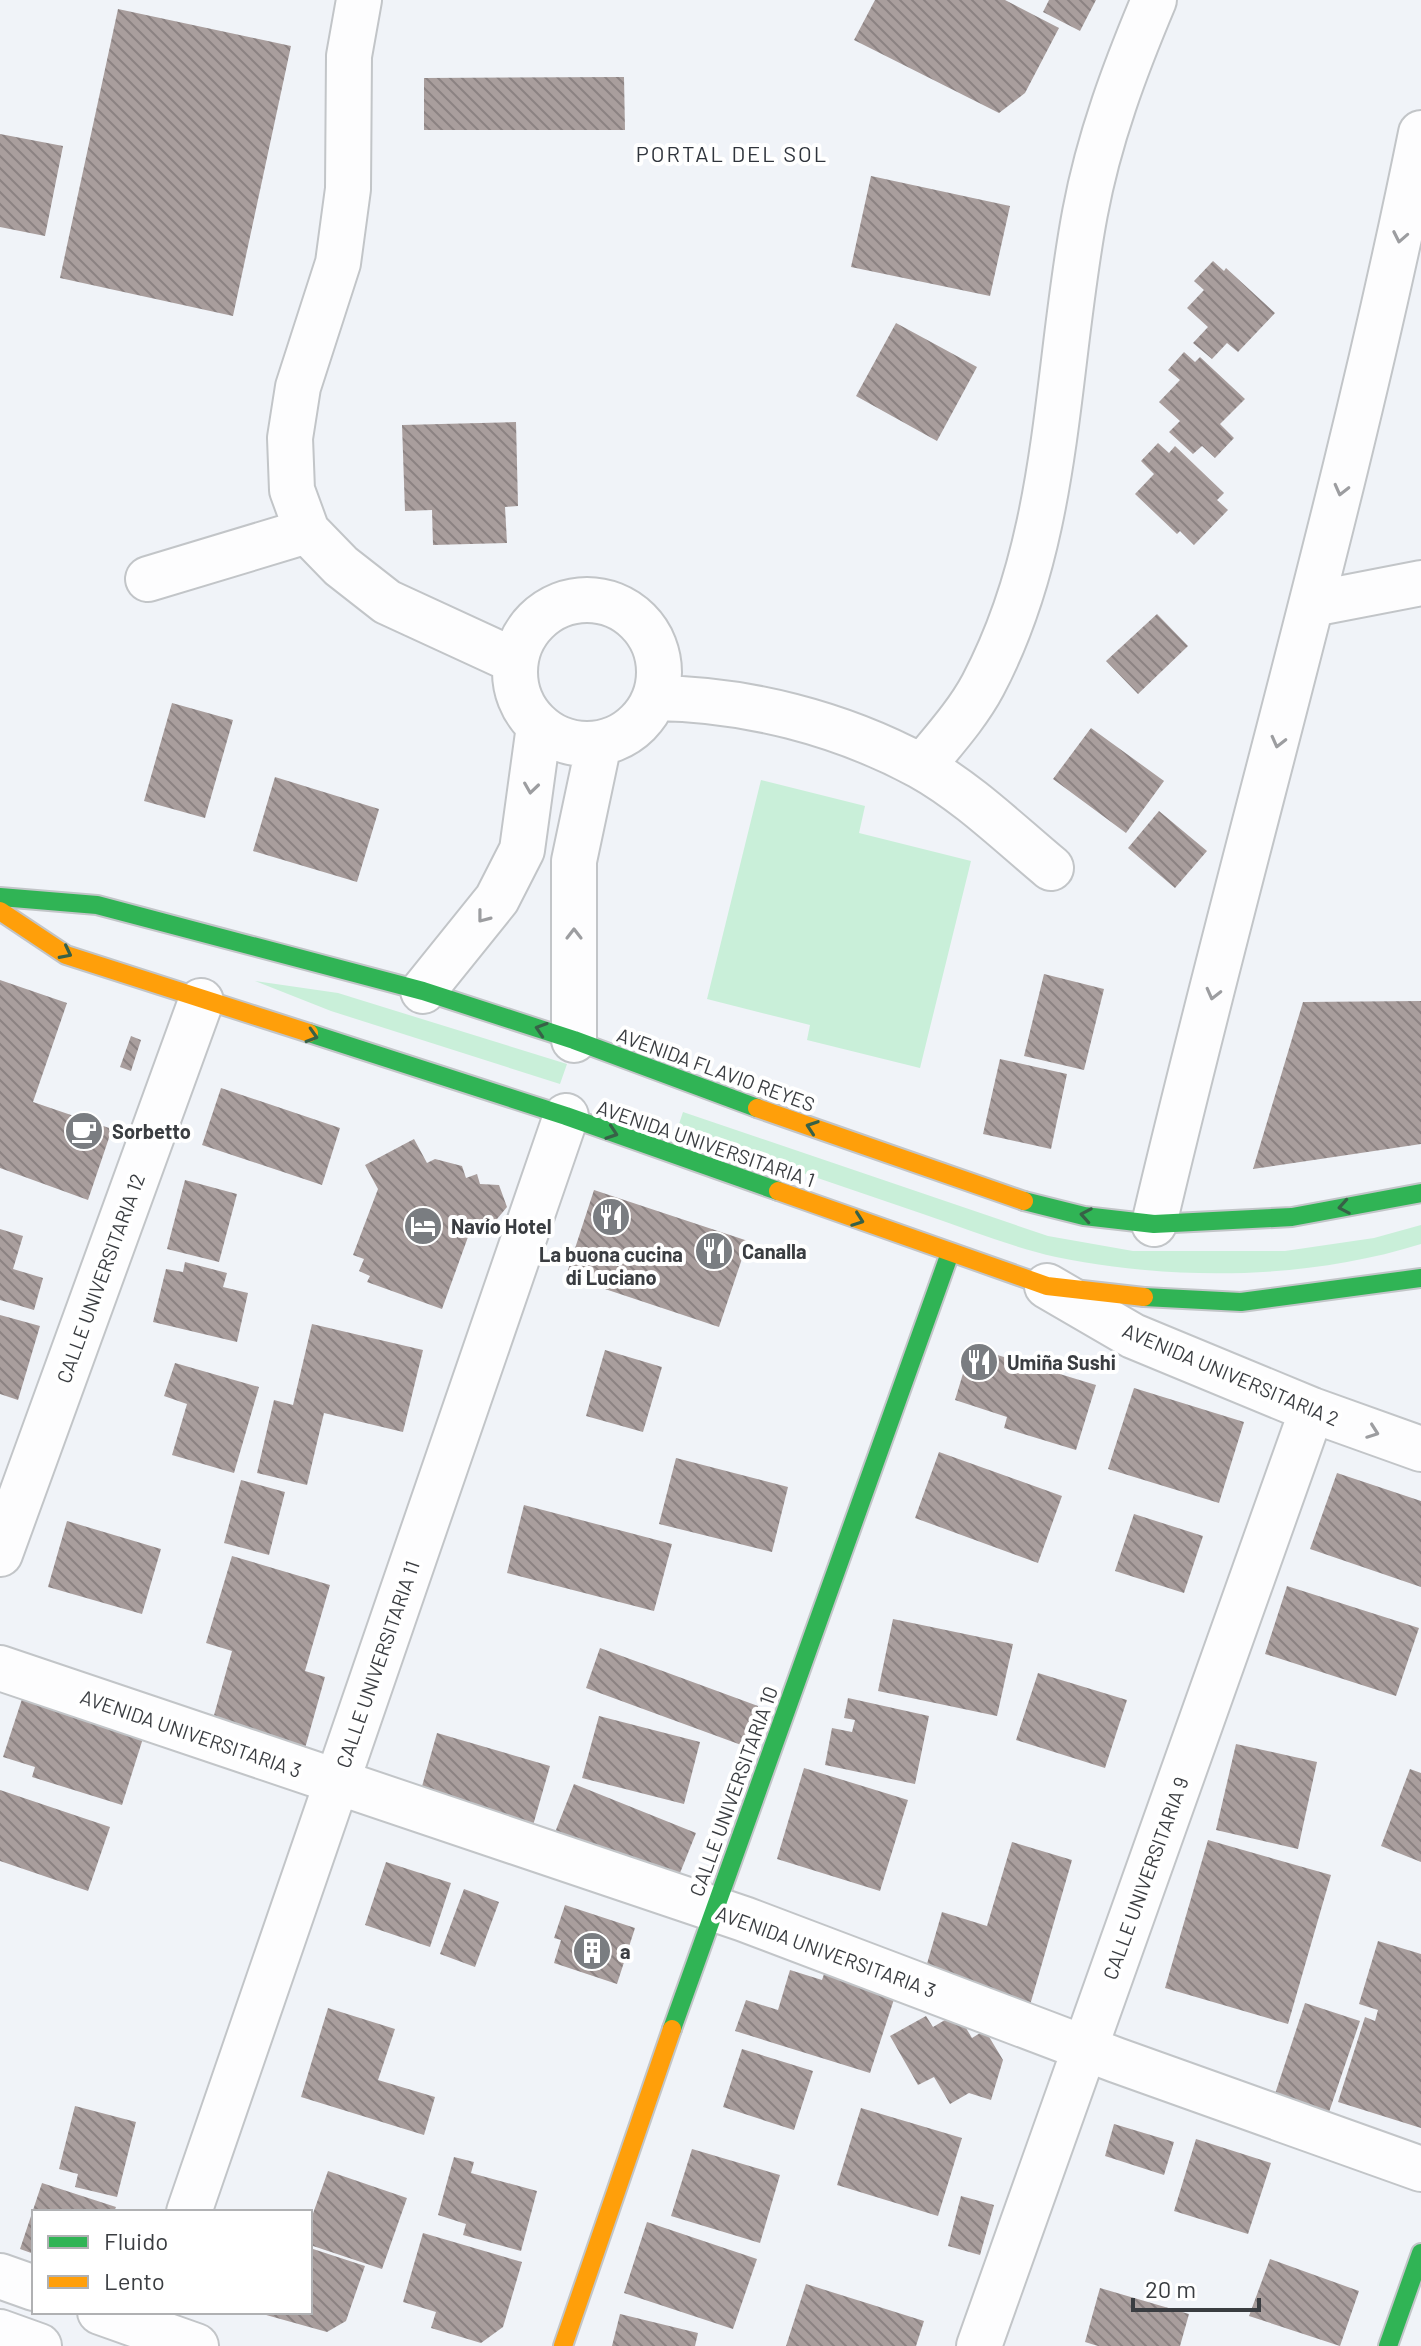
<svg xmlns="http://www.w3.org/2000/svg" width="1421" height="2346" font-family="Barlow,sans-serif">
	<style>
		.green { fill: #c9efd9 }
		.building { fill: url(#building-back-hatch) }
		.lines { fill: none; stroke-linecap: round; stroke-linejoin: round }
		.street-casing { stroke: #c2c5c8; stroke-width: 48 }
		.fast-casing { stroke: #c2c5c8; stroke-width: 22 }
		.slow-casing { stroke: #c2c5c8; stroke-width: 22 }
		.street { stroke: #fdfdfe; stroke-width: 44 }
		.fast { stroke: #30b455; stroke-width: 18 }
		.slow { stroke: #ff9f0a; stroke-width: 18 }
		.oneway { stroke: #9c9da0 }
		.oneway2 { stroke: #376147 }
		.labels { text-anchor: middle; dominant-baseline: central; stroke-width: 8; stroke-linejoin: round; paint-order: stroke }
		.street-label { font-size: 20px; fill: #3a3d41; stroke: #fff }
		.poi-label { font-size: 20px; font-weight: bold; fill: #3a3d41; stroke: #fff; text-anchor: start }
		.neighbourhood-label { font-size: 22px; letter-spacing: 2px; fill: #2f343c; stroke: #fff }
	</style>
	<defs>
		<pattern id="building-back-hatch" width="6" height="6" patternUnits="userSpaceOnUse" patternTransform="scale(2)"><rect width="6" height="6" fill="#a99e9d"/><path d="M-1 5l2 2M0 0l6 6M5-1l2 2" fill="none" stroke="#8b8282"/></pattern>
	</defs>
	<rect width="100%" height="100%" fill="#f0f3f8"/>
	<path class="green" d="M761,780L865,806L859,833L971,861L920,1068L807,1040L810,1025L707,999Z
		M255,981L338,993L567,1064L560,1084L331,1011Z
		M683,1112L1048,1236L1133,1251H1285L1374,1238L1421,1225V1244C1306,1280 1173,1281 1056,1257C1011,1247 967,1229 923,1214C841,1186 759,1158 677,1130Z"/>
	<path class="building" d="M875,0H1005L1059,28L1025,93L999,113L854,40Z
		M1049,0H1096L1080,31L1043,12Z
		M118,9L291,46L233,316L60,278Z
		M624,77L625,130H424V78Z
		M0,134L63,146L45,236L0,227Z
		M871,176L1010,206L990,296L851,267Z
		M1213,261L1224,271L1226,268L1275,313L1238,352L1227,343L1212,359L1193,343L1208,327L1187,308L1204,290L1194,281Z
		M896,323L977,367L937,441L856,396Z
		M1184,352L1195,362L1200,357L1245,399L1220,424L1234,438L1215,458L1202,446L1193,454L1169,432L1180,421L1159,402L1180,380L1168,370Z
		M516,422L518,506L505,507L507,543L433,545L432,510L405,511L402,425Z
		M1158,443L1169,453L1175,446L1224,493L1217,500L1228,510L1194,545L1180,531L1177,534L1135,494L1154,474L1141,461Z
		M1157,614L1188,646L1138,694L1106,661Z
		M172,703L233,720L205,818L144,801Z
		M1091,728L1164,781L1126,833L1053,779Z
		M275,777L379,809L357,882L253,851Z
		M1159,811L1207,851L1175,888L1128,848Z
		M1044,974L1104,989L1084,1070L1024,1056Z
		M0,980L67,1003L33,1102L112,1129L88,1200L0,1168Z
		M1421,1001V1144L1253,1169L1303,1002Z
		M131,1036L141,1040L131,1071L120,1067Z
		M1000,1059L1067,1074L1051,1149L983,1134Z
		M221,1088L340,1128L322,1185L202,1145Z
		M414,1139L427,1163L435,1159L462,1166L466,1178L477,1174L480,1184L499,1185L507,1207L497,1219L466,1233L468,1237L442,1309L367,1282L370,1276L359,1271L364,1259L353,1255L378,1189L365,1165Z
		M185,1180L237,1194L219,1262L167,1249Z
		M594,1190L748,1241L719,1327L566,1276Z
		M0,1229L23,1236L13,1269L43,1278L34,1310L0,1300Z
		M185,1262L227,1273L223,1287L248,1293L237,1342L153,1322L166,1269L183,1272Z
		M0,1315L40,1326L18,1400L0,1394Z
		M312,1324L423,1350L403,1432L324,1413L307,1485L257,1473L274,1400L293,1405Z
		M971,1347L1096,1385L1076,1450L1004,1428L1007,1417L955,1400Z
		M605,1350L662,1367L643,1432L586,1416Z
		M175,1363L259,1387L234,1473L172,1455L187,1404L164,1396Z
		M1134,1388L1244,1422L1219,1503L1108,1469Z
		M939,1452L1062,1496L1038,1563L915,1518Z
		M676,1458L788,1487L772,1552L659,1524Z
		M1337,1473L1421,1501V1587L1310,1549Z
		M241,1480L285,1492L269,1555L224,1543Z
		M524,1505L672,1544L654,1611L507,1573Z
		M1134,1514L1203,1536L1184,1593L1115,1571Z
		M67,1521L161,1549L142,1614L48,1587Z
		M232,1556L330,1585L305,1671L325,1677L302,1759L209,1733L232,1651L206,1643Z
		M1287,1586L1419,1628L1396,1696L1265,1654Z
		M893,1619L1013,1644L997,1716L878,1691Z
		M600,1648L758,1706L744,1746L586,1688Z
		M1038,1673L1127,1700L1105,1768L1016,1740Z
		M24,1693L145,1732L122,1805L32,1777L35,1767L3,1757Z
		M848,1698L929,1716L915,1784L825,1765L832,1728L852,1732L855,1720L844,1718Z
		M599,1716L700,1742L684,1804L582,1778Z
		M437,1733L550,1766L530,1836L417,1804Z
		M1236,1744L1317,1762L1298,1849L1216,1830Z
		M804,1768L908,1800L880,1891L777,1859Z
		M1410,1769L1421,1773V1862L1381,1846Z
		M574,1784L696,1833L674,1888L552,1840Z
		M0,1790L110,1827L88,1891L0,1861Z
		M1208,1840L1331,1875L1288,2024L1165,1988Z
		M1012,1842L1072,1860L1028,2012L922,1981L942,1912L987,1926Z
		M386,1862L451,1883L430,1947L365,1925Z
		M464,1889L499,1902L475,1967L440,1954Z
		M565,1905L635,1928L617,1984L554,1963L561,1940L554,1938Z
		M1378,1941L1421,1954V2128L1338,2102L1365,2017L1375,2021L1378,2010L1359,2004Z
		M826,1968L897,1990L870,2073L735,2031L746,2000L778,2010L790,1970L822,1980Z
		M1305,2003L1360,2021L1328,2115L1274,2097Z
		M328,2008L395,2029L378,2080L435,2097L424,2135L301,2097Z
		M957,2013L972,2038L985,2030L1003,2060L991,2100L969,2093L950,2104L934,2077L918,2085L890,2036L926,2016L933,2027Z
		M742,2049L813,2071L794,2130L723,2107Z
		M75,2106L136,2122L117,2197L75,2187L78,2174L59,2169Z
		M861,2108L962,2138L938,2216L837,2185Z
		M1114,2124L1174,2142L1164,2175L1105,2156Z
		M1196,2139L1271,2163L1248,2234L1174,2211Z
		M692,2149L780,2175L760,2243L671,2216Z
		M454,2157L474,2162L471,2173L537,2191L521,2251L463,2235L466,2224L438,2215Z
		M328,2171L407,2198L382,2269L310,2245V2222Z
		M42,2183L116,2207L114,2212H34V2254L20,2249Z
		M961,2196L994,2205L980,2255L948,2246Z
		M647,2222L757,2259L733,2329L624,2293Z
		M423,2233L522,2262L503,2327L481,2343L431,2328L436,2312L403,2302Z
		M310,2248L365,2266L346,2321L327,2332L259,2313L310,2312Z
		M1270,2259L1359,2291L1340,2346L1249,2316Z
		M806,2284L924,2321L916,2346H786Z
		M1100,2288L1189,2314L1180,2346H1098L1085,2342Z
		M620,2314L698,2333L695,2346H612Z"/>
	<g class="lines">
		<g class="street-casing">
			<path id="street" d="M359,0L349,56L348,189L338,263L298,387L290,438L292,490L307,531L341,566L387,602L515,661
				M148,579L307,531
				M515 672a72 72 0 1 1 144 0a72 72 0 1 1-144 0Z
				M1313,604L1421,583
				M655,698C746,699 840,723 920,766C967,792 1009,833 1051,868
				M922,767C943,741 967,715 983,685C1061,537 1055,372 1085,213C1099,138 1125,69 1154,0
				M423,991L497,899L522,850L539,726
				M574,1040V861L599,743
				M1154,1224C1240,859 1347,500 1421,133
				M1047,1286L1133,1336L1312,1410L1421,1449
				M0,1554L201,1001
				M0,1668L744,1919L1116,2060L1421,2169
				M189,2212L566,1116
				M0,2276L34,2288
				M100,2312L196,2346
				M0,2332L39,2346
				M979,2346L1312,1410"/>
		</g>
		<g class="fast-casing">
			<path id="fast" d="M0,897L97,905L423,991L574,1040L757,1108
				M309,1033L566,1116L778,1191
				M1024,1201L1084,1216L1154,1224L1292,1217L1421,1193
				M1144,1297L1241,1302L1421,1278
				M672,2029L950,1253
				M1388,2346L1421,2253"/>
		</g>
		<g class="slow-casing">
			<path id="slow" d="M0,911L66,955L309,1033
				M757,1108L1024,1201
				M778,1191L1047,1286L1144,1297
				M563,2346L672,2029"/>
		</g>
		<use href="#street" class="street"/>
		<use href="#fast" class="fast"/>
		<use href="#slow" class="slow"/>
	</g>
	<defs><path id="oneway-chevron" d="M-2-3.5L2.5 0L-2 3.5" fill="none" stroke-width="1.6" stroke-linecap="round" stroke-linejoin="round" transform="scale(2)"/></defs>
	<g class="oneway">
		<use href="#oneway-chevron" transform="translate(1400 237) rotate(101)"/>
		<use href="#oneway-chevron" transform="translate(1341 490) rotate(104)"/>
		<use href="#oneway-chevron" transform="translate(1278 742) rotate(104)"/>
		<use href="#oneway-chevron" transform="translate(531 788) rotate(98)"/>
		<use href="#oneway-chevron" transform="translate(483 917) rotate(128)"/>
		<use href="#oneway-chevron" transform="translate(574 934) rotate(-90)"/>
		<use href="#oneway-chevron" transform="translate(1213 994) rotate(104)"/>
		<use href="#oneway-chevron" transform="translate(1373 1432) rotate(20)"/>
	</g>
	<g class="oneway2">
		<use href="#oneway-chevron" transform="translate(66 953) rotate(27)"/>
		<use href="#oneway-chevron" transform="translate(541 1029) rotate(-162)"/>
		<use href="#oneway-chevron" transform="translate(312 1036) rotate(17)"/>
		<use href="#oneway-chevron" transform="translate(812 1127) rotate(-161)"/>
		<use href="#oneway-chevron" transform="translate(612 1133) rotate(19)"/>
		<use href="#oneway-chevron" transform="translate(1344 1207) rotate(170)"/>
		<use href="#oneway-chevron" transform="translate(1086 1215) rotate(-170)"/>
		<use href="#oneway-chevron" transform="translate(858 1220) rotate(20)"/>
	</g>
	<defs>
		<g id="cafe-disc" transform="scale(2)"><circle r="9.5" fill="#7a7d81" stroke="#fff"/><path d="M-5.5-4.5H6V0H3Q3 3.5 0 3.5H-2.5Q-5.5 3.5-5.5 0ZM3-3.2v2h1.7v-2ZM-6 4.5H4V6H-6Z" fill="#fff"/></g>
		<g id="restaurant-disc" transform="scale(2)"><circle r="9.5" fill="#7a7d81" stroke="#fff"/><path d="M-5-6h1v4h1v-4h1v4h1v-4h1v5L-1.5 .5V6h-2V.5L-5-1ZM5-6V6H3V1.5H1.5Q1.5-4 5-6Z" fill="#fff"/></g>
		<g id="hotel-disc" transform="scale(2)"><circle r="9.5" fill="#7a7d81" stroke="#fff"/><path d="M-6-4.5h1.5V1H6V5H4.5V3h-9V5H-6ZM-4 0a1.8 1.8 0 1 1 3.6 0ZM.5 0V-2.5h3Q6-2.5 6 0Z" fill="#fff"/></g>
		<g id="building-disc" transform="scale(2)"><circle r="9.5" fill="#7a7d81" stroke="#fff"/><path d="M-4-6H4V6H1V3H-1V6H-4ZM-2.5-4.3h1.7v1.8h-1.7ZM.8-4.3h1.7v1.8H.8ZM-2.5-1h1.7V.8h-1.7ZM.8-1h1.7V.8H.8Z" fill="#fff"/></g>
	</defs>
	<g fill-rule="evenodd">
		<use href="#cafe-disc" x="84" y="1131"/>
		<use href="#restaurant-disc" x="611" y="1217"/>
		<use href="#hotel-disc" x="423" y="1226"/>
		<use href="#restaurant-disc" x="714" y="1251"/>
		<use href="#restaurant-disc" x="979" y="1362"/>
		<use href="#building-disc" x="592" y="1951"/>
	</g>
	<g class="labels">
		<g class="street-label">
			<text transform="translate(716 1069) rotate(20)">AVENIDA FLAVIO REYES</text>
			<text transform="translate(706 1143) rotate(19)">AVENIDA UNIVERSITARIA 1</text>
			<text transform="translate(100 1278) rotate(-70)">CALLE UNIVERSITARIA 12</text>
			<text transform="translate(1231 1374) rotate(23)">AVENIDA UNIVERSITARIA 2</text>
			<text transform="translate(377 1664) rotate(-71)">CALLE UNIVERSITARIA 11</text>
			<text transform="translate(191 1733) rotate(19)">AVENIDA UNIVERSITARIA 3</text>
			<text transform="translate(733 1791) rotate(-70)">CALLE UNIVERSITARIA 10</text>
			<text transform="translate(1145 1878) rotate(-70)">CALLE UNIVERSITARIA 9</text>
			<text transform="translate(826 1951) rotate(20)">AVENIDA UNIVERSITARIA 3</text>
		</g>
		<g class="poi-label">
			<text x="112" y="1131">Sorbetto</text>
			<text x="451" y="1226">Navío Hotel</text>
			<text x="742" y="1251">Canalla</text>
			<text x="611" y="1254" text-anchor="middle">La buona cucina<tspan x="611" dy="23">di Luciano</tspan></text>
			<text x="1007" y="1362">Umiña Sushi</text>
			<text x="620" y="1951">a</text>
		</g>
		<g class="neighbourhood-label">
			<text x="732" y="153">PORTAL DEL SOL</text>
		</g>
	</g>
	<rect x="32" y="2210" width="280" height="104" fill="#ffffff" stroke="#b0b1b3" stroke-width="2"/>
	<rect x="48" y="2236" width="40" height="12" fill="#30b455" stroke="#b0b1b3" stroke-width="2"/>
	<text x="104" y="2250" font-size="24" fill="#3a3d41">Fluido</text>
	<rect x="48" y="2276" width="40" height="12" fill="#ff9f0a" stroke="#b0b1b3" stroke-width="2"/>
	<text x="104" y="2290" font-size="24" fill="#3a3d41">Lento</text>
	<path d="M1133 2298v12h126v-12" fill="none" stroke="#3a3d41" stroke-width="4"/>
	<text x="1145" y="2298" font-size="24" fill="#3a3d41" stroke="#ffffff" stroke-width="6" paint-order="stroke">20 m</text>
</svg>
